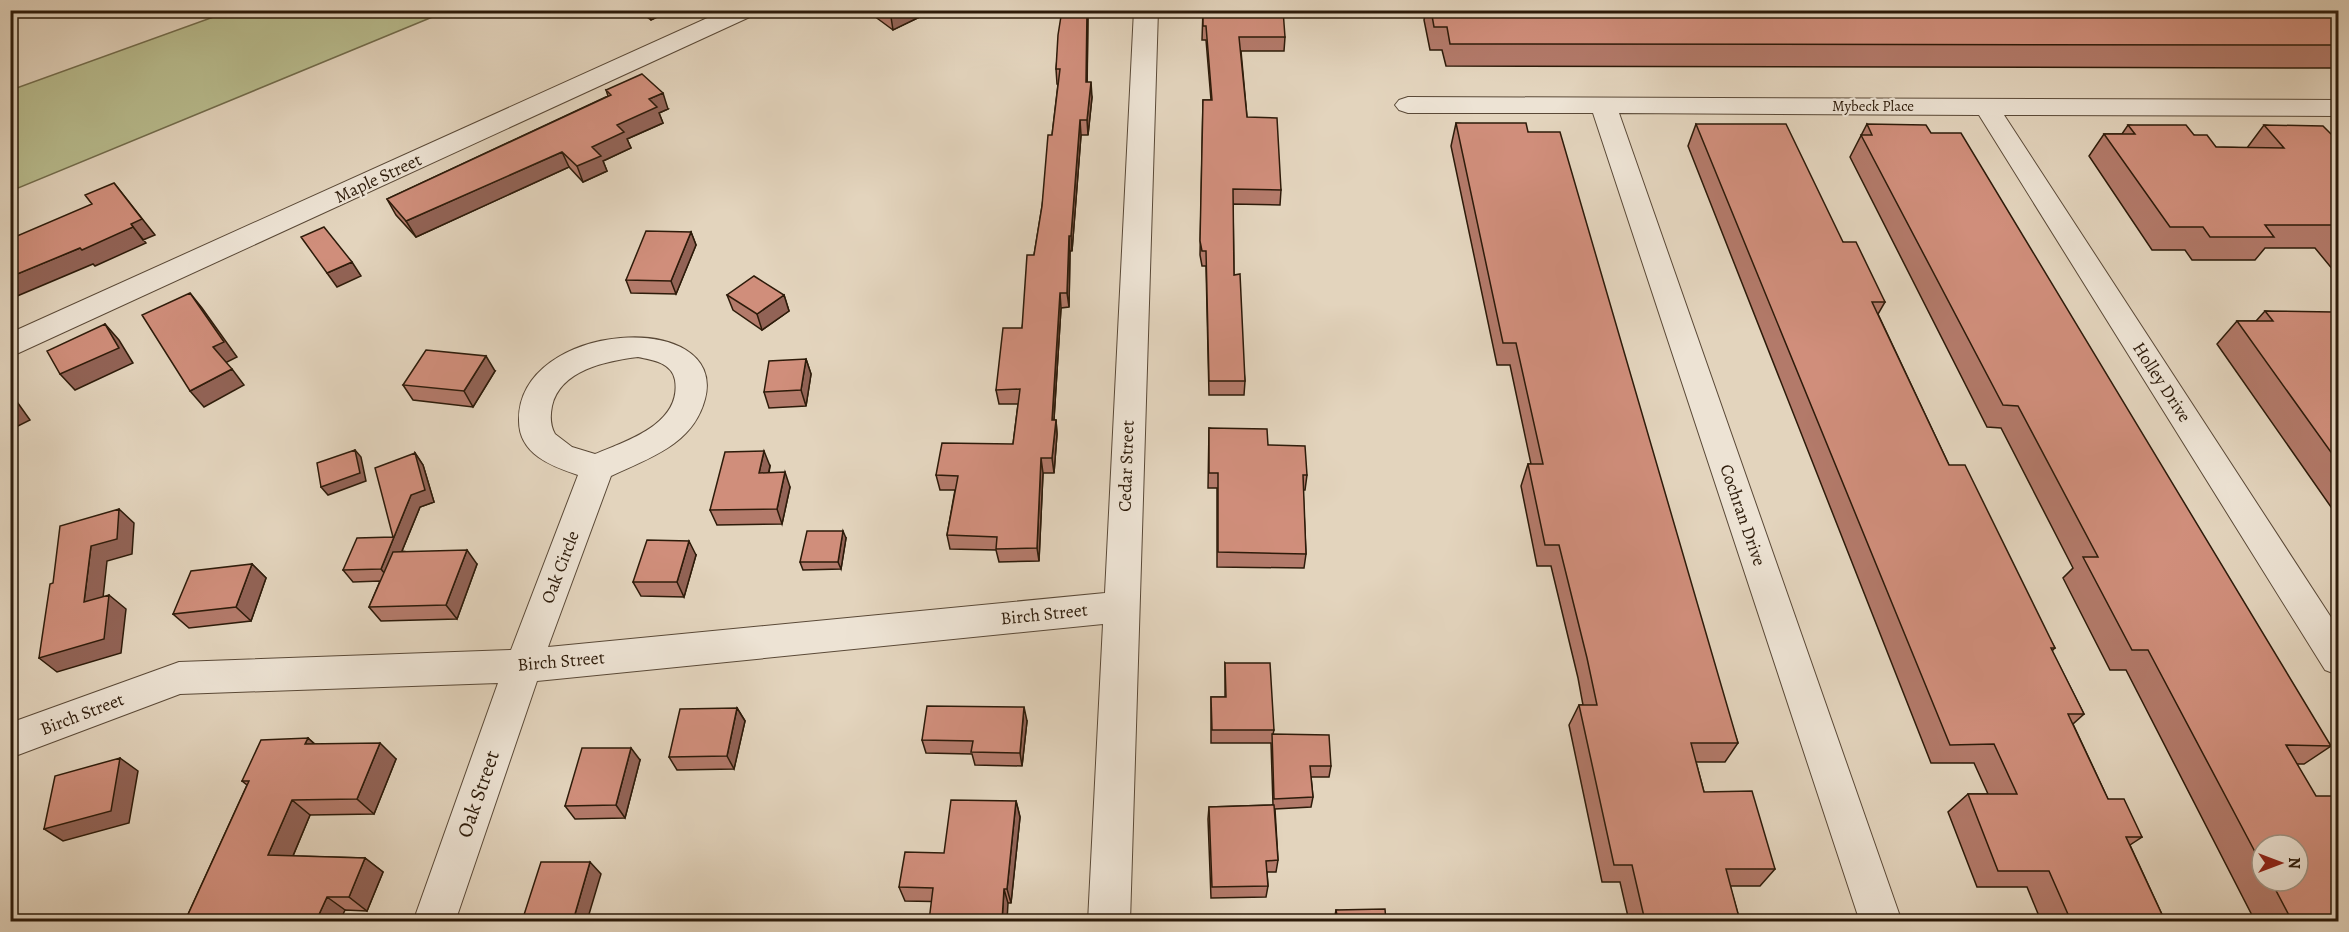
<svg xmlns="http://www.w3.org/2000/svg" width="2349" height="932" font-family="Alegreya,serif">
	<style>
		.green { fill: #b8bc8e; stroke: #726c4c; stroke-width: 1.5 }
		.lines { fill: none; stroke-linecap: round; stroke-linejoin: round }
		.street-casing { stroke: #5a4937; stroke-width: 2 }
		.street { fill: #ede3d4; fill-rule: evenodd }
		.wall { fill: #b37a6a; stroke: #2d1b0a; stroke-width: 1.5; fill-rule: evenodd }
		.shaded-wall { fill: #926356; stroke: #2d1b0a; stroke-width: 1.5 }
		.building { fill: #d08e7b; stroke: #2d1b0a; stroke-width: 1.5 }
		.labels { text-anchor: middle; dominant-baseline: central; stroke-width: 4.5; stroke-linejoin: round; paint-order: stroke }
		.far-street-label { font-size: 15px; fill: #2d1b0a; stroke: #ede3d4 }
		.street-label { font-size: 18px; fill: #2d1b0a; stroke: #ede3d4 }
		.near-street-label { font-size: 21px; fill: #2d1b0a; stroke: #ede3d4 }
	</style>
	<rect width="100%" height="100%" fill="#e3d4bd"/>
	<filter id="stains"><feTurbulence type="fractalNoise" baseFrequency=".00333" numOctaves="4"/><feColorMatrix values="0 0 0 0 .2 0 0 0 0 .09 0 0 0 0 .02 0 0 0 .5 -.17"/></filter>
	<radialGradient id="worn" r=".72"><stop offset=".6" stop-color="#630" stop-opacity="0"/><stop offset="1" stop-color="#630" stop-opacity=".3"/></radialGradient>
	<path class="green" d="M230,11H447L11,191V90Z"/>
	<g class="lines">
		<g class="street-casing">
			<path id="street" d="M725,10H757L754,15L10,357V333Z
				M1134,10H1158L1130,922H1088L1103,624L537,681L455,922H413L498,683L180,694L10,758V723L179,662L511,650L578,475C551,466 519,454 519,421C517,320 729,308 705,399C693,445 649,458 611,476L548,647L1105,593ZM638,357C653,360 672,363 675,380C682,424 626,441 595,454L572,447L555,434C550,425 550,416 552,406C560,370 606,361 638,357Z
				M1408,97L2338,100V116L2004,115L2338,628V675L2325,670L1979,115L1619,113L1902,922H1860L1593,113H1408L1399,110L1395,105L1399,100Z"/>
		</g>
		<use href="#street" class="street"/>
	</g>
	<path class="wall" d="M637,10H672L651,20Z
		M866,10H934L893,30Z
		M1062,10H1088L1087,82L1092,97L1088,135H1081L1072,251H1070L1069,307L1061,308L1054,420H1056L1057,434L1054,473H1043L1039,561L999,562L996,550L950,549L947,535L955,490H940L936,475L1013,444L1018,404H999L996,390L1022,328L1042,206L1052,135L1058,84H1057L1056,69Z
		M1203,10L1285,37L1284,51H1241L1247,117L1281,190L1280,205L1233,204L1234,275L1245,381L1244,395H1209L1206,266H1202L1200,255L1203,100H1211L1206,40H1202Z
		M1426,10H2338V68L1446,66L1442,50H1430L1424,20Z
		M606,90L668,109L659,113L663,123L627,139L631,148L603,161L607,171L583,182L569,167L416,237L396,215L387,199L608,96Z
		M1456,123L1528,132L1738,743L1725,762H1696L1704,792L1775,869L1760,886H1730L1740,921H1629L1620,882H1602L1569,725L1579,705H1583L1578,678L1551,566H1537L1521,486L1528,464H1531L1510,365H1497L1451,146Z
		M1696,124L1843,242L1885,302L1878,314L1949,465L2055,648L2052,651L2084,714L2073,724L2108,799L2142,837L2130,845L2165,921H2041L2027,887H1977L1948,812L1968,794H1988L1974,763H1931L1688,146Z
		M1867,124L2331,746L2304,764H2297L2338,921H2255L2126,670H2110L2063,578L2073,568L2001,428L1987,427L1850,157ZM2262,845L2298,881H2262Z
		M2128,125L2194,135L2216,147L2247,148L2264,125L2331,134H2338V276L2315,248H2265L2255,260H2192L2185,250H2152L2089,156L2104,134H2122Z
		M691,232L696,245L676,294L631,293L626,280Z
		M727,295H784L789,311L762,330L733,310Z
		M2265,311L2338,319V517L2217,344L2237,321H2256Z
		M806,359L811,374L806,406L769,408L764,392Z
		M495,371L473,407L413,400L403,385Z
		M1209,428L1268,445L1307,475L1305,490H1303L1306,554L1304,568L1217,567V488H1208Z
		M415,453L423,465L434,502L420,507L402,551L477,564L457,619L381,621L369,607L380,581L353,582L343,570L393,537Z
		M770,466L769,473L790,487L782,524L717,525L710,510Z
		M846,538L841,569L803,570L800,562Z
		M696,555L684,597L641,596L633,582Z
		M252,564L266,578L251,621L189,628L173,614Z
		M1225,663L1274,730L1273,734L1331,766L1329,777H1311L1313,797L1311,807L1275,809L1278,860L1276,872H1267L1268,886L1266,897L1211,898L1208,819L1209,807L1273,805L1271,743H1211V697H1225Z
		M737,708L745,721L734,769L677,770L669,757Z
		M1027,721L1022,766L975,765L972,754L926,753L922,740Z
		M308,738L315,744L396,759L374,814L310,815L293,856L365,858L383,872L367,911L345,910L185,921L247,785L242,781Z
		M640,760L625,818L575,819L565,806Z
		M1016,801L1020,817L1011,903L905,901L899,887Z
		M1336,910L1386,921H1334Z"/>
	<path class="shaded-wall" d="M647,10H672L651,20Z
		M903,10H934L893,30L891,17Z
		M1087,10H1088L1087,97L1086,82Z
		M1091,82L1092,97L1088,135L1087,120Z
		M663,93L668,109L659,113L663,123L627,139L631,148L603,161L607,171L583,182L577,166L592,147L617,125L649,99Z
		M1080,120L1081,135L1072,251L1071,236Z
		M562,152L569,167L416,237L406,221Z
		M114,183L155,235L143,240L131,224Z
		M133,227L146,243L95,266L93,264L10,299V277L80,248Z
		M691,232L696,245L676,294L671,281Z
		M1069,236L1070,251L1069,307L1067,293Z
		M352,262L361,276L337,287L327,273Z
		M190,293L202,308L237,357L225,363L213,347Z
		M1060,293L1061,308L1053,434L1052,420Z
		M784,295L789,311L762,330L757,314Z
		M105,324L119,340L133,363L75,390L60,374Z
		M486,356L495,371L473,407L464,391Z
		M806,359L811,374L806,406L801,390Z
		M232,369L244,385L204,407L190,391Z
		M10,392L30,420L10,430Z
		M1056,420L1057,434L1054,473L1052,458Z
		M355,450L361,457L366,481L328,495L321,487Z
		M764,451L770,466L765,488L759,473Z
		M415,453L423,465L434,502L420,507L390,580L381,569L411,495Z
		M1041,458L1043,473L1039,561L1037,548Z
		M785,472L790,487L782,524L777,509Z
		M119,509L134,523L132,554L107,561L101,616L84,602L91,546Z
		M843,531L846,538L841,569L838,562Z
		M689,541L696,555L684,597L677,582Z
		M467,550L477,564L457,619L446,605Z
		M252,564L266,578L251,621L236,607Z
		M109,595L126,609L121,653L57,672L39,658Z
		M1024,707L1027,721L1022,766L1020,753Z
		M737,708L745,721L734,769L727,756Z
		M308,738L325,754L305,744Z
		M380,743L396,759L374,814L357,799Z
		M631,748L640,760L625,818L616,805Z
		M120,758L138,771L129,823L63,841L44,829Z
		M292,800L310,815L287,870L268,855Z
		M1016,801L1020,817L1011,903L1007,889Z
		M365,858L383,872L367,911L349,897Z
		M590,862L601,874L587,921H573Z
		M1004,889L1008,903L1007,921H1002Z
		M327,897L345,910L340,921H316Z"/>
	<path class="building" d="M882,10H903L891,17Z
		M1062,10H1087L1086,82H1091L1087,120H1080L1071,236H1069L1067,293H1060L1052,420H1056L1052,458H1041L1037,548L996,549L997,537L947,535L958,476L936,475L942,443L1013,444L1020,389L996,390L1003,328H1022L1027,255H1034L1042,206L1048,135H1052L1060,69H1056L1058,35Z
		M1203,10H1283L1285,37H1239L1247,117L1277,118L1281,190L1233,189L1234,275L1240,274L1245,381H1209L1206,251H1202L1200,241L1203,100H1212L1206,26H1203Z
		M1431,10H2338V45L1450,44L1447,27H1434Z
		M642,74L663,93L649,99L657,107L617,125L624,132L592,147L601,156L577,166L562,152L406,221L387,199L611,95L606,90Z
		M1456,123H1526L1528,132H1560L1738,743H1691L1704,792L1752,791L1775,869H1726L1740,921H1645L1632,865H1614L1579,705H1597L1587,658L1559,545H1545L1528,464H1543L1516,343H1503Z
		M1696,124H1786L1843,242H1856L1885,302H1872L1949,465H1965L2055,648H2051L2084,714H2068L2108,799H2124L2142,837H2126L2165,921H2071L2049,871H1998L1968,794H2017L1994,744L1950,745Z
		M1867,124L1926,125L1931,133H1961L2331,746L2286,745L2316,796H2338V921H2292L2271,881H2298V845H2262V865L2148,650H2132L2083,557H2098L2018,406L2003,405L1861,135H1872Z
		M2128,125H2186L2194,135H2207L2216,147L2284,148L2264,125L2323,126L2331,134H2338V229L2336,225H2265L2274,237H2210L2203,227H2170L2104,134H2135Z
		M114,183L142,219L131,224L133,227L82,250L80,248L10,277V239L92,204L85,195Z
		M324,227L352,262L327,273L301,237Z
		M646,231L691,232L671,281L626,280Z
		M754,276L784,295L757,314L727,295Z
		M190,293L224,342L213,347L232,369L190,391L142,315Z
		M2265,311L2333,312L2338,319V462L2237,321H2273Z
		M105,324L119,348L60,374L47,351Z
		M426,350L486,356L464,391L403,385Z
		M806,359L801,390L764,392L769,361Z
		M10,399L14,405L10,407Z
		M1209,428L1267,429L1268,445L1305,446L1307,475H1303L1306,554L1218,552V473H1209Z
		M355,450L360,473L321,487L317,463Z
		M764,451L759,473L785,472L777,509L710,510L725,452Z
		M415,453L425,490L411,495L381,569L343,570L357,538L393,537L375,468Z
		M119,509L117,539L91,546L84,602L109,595L104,639L39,658L50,584L53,583L60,526Z
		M807,531H843L838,562H800Z
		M647,540L689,541L677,582H633Z
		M467,550L446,605L369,607L393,552Z
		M252,564L236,607L173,614L191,571Z
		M1225,663H1270L1274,730H1212L1211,697H1226Z
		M927,706L1024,707L1020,753L971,752L973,741L922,740Z
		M737,708L727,756L669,757L680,709Z
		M1272,734L1329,735L1331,766H1310L1313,797L1274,799Z
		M308,738L305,744L380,743L357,799L292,800L268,855L365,858L349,897H327L316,921H185L249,781H242L261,740Z
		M582,748H631L616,805L565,806Z
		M120,758L111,811L44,829L55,776Z
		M951,800L1016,801L1007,889H1004L1002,921H929L933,888L899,887L905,852L944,853Z
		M1274,805L1278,860L1266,861L1268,886L1212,887L1209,807Z
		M541,862H590L573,921H522Z
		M1385,909L1386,921H1338L1336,910Z"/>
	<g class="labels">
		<g class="far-street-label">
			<text x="1873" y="106">Mybeck Place</text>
		</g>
		<g class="street-label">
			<text transform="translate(378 178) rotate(-25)">Maple Street</text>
			<text transform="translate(2162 382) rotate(57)">Holley Drive</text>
			<text transform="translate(1126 466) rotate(-88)">Cedar Street</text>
			<text transform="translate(1743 515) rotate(71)">Cochran Drive</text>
			<text transform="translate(560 567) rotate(-69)">Oak Circle</text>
			<text transform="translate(1044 614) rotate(-6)">Birch Street</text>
			<text transform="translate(561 661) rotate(-5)">Birch Street</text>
			<text transform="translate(82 714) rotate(-21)">Birch Street</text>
		</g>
		<g class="near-street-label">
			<text transform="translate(478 794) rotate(-71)">Oak Street</text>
		</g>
	</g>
	<rect width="2349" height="932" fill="none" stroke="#e3d4bd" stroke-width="36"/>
	<rect x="12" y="12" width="2325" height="908" fill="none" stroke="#2d1b0a" stroke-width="3"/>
	<rect x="18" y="18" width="2313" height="896" fill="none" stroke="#2d1b0a" stroke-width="1.5"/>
	<g transform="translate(2280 863) rotate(90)"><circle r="28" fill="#ede3d4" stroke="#a09383" stroke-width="1.5"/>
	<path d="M0-4.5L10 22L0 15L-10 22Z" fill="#8f2418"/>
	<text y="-9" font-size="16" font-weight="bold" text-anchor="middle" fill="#2d1b0a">N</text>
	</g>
	<rect width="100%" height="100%" filter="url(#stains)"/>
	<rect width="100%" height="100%" fill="url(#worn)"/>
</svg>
